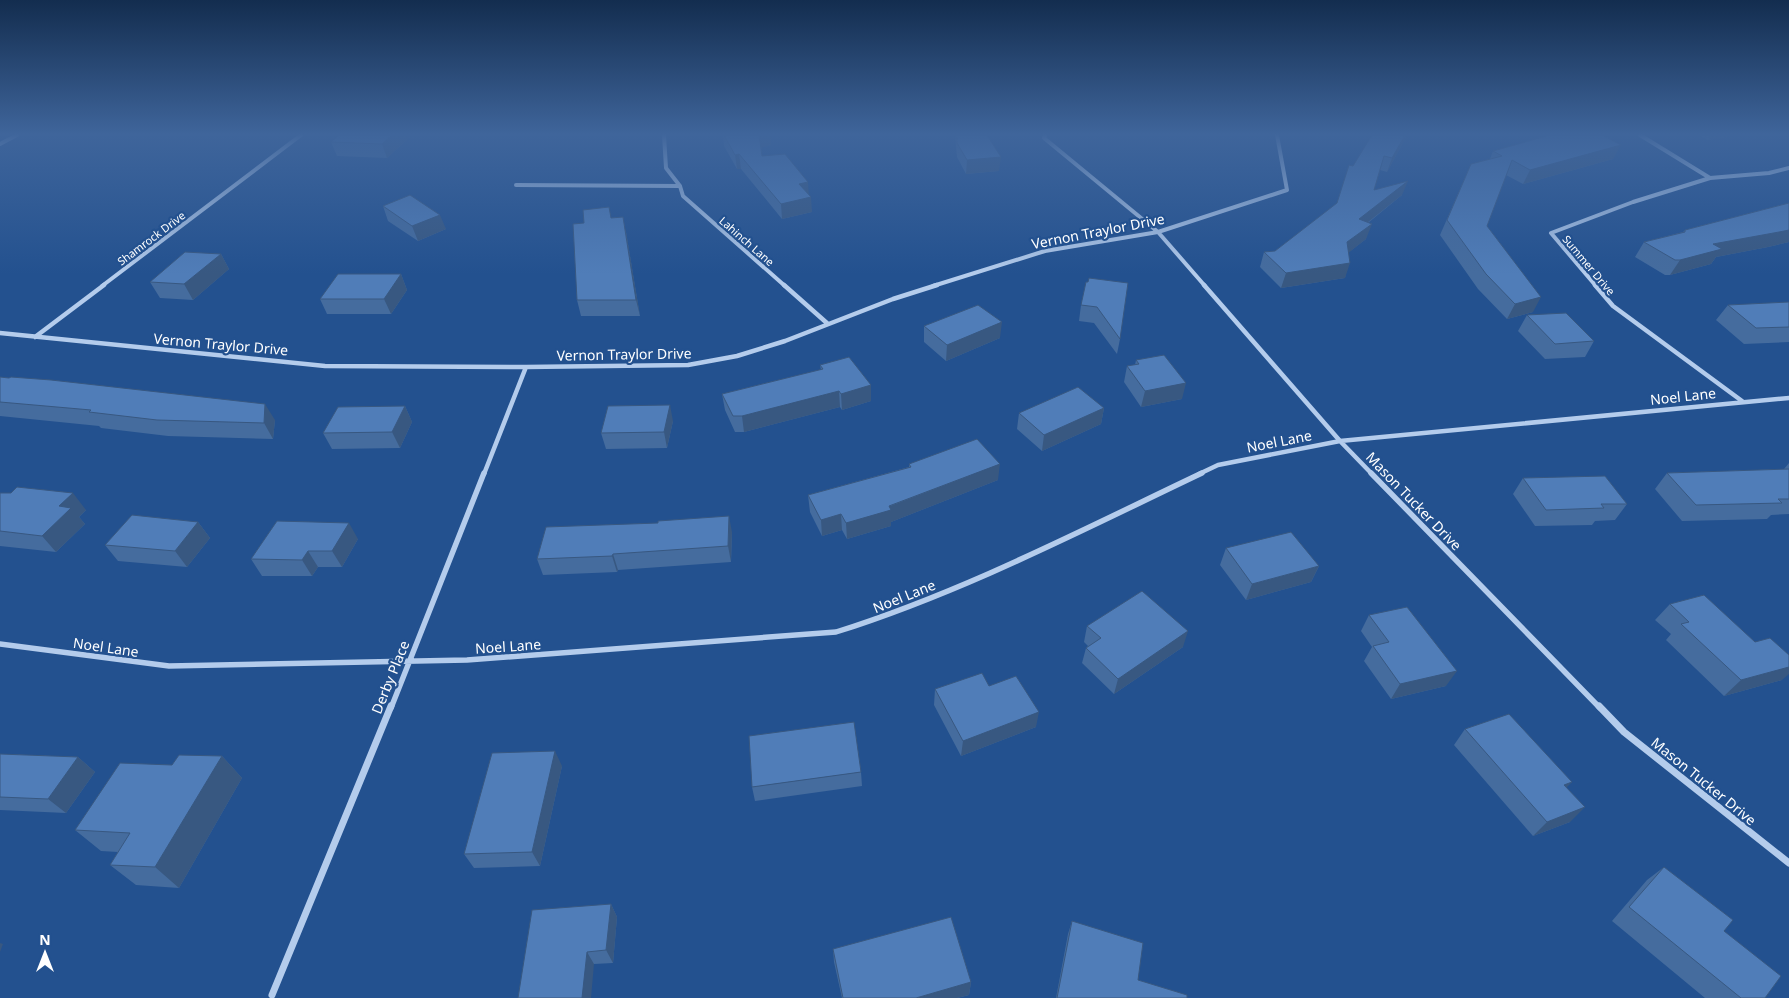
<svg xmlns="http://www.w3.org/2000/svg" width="1789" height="998" font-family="'Noto Sans',sans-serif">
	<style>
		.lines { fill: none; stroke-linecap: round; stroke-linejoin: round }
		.street-far3 { stroke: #b4ccec; stroke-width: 4 }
		.street-far2 { stroke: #b4ccec; stroke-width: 4.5 }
		.street-far1 { stroke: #b4ccec; stroke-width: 5.5 }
		.street { stroke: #b4ccec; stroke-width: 7 }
		.wall { fill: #456c9e }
		.shaded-wall { fill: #385881 }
		.building { fill: #507db8; stroke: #385881 }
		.labels { text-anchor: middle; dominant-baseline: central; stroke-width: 4.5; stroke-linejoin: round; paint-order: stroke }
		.far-street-label { font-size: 11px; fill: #fff; stroke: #23518f }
		.street-label { font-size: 14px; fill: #fff; stroke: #23518f }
	</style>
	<rect width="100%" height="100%" fill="#23518f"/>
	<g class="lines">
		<path class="street-far3" d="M664,135L666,168L680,186L683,196L785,286
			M1045,135L1044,138L1158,232L1205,286
			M1640,135L1710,178
			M0,144L17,135
			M516,185L680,186
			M102,286L301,135
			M933,286L1045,251L1158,232L1287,190L1277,135
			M1596,286L1551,233L1633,202L1710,178L1769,173L1789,168"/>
		<path class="street-far2" d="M784,285L828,324
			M1204,285L1340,441L1372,474
			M1595,285L1613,306L1742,401
			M0,333L325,366L526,367L688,365L737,356L785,341L893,299L937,285
			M35,337L104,285
			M484,474L526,367
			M1199,474L1218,465L1340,441L1789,398"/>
		<path class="street-far1" d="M1371,473L1600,708
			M0,644L169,666L467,660L836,632C963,592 1082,530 1202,473
			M391,708L484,473"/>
		<path class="street" d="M1599,706L1624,732L1789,863
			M272,995L391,706"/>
	</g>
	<path class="wall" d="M412,135L387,158L337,156L331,142Z
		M723,135H771V145L761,147L762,156L808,182V195L812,212L782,219L741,169H737L724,146Z
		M955,135H987L999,171L966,174L957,157Z
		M1372,135H1407L1405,139L1387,172L1380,170L1374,190L1402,195L1368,223L1366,239L1349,252L1345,278L1281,288L1260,267L1264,252L1275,251L1337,204Z
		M1698,135H1737L1708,140Z
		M1493,151L1613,159L1523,184L1506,175L1487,226L1533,312L1507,319L1478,289L1440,235L1471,164L1490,159Z
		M1789,203V242L1768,247L1716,257L1711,264L1670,275H1665L1635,257L1644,242L1683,232L1685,230Z
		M383,206L446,229L418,241L388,221Z
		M612,218L626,232L640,316H581L577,300L584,223Z
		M221,254L229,269L193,300L160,298L150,282Z
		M401,274L407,290L391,314H327L320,299Z
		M1088,282L1120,339L1117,354L1094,323L1079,321L1081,305Z
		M1789,302V342L1744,344L1716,320L1728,305Z
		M1527,315L1594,341L1585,357L1545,359L1518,331Z
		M924,326L1000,338L946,361L924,342Z
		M1136,360L1182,399L1141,407L1124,382L1127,366L1135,365Z
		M820,365L871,385V401L842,410L840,407L744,432H735L725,410L722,394L821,370Z
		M0,377L275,420L273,439L168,436L101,428L99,426L0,416Z
		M405,406L412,422L400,448L332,449L323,433Z
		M1104,408L1101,424L1042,451L1017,429L1019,413Z
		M673,421L667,448L606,449L601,433Z
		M1789,463V514L1771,515L1767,519L1682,521L1655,489L1667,473L1784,469Z
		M909,464L998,480L891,522V526L847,539L842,530L822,536L810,512L808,495L909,467Z
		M1523,478L1627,504L1615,520L1595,521L1592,525L1535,526L1513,494Z
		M0,493L86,510L79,517L85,524L56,552L0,546Z
		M198,522L210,538L187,567L118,561L105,545Z
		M732,532L731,562L618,570L617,572L543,575L537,559Z
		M358,539L342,567H318L312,576H262L251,559Z
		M1226,548L1319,566L1311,582L1246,600L1220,565Z
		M1670,604L1782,680L1724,696L1666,640L1671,634L1655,620Z
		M1369,615L1446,686L1391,699L1364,661L1372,647L1361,631Z
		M1087,626L1183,647L1114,694L1082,663L1086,648L1088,646L1084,642Z
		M989,686L1036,727L961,756L934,705L935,689Z
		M1465,729L1567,787L1570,822L1533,836L1454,745Z
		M0,754L78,757L95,772L66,813L0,810Z
		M222,756L242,778L179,888L136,885L110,865L118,852L101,851L75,830L172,765Z
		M562,766L540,866L474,868L464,854Z
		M861,772L862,786L755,801L752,787Z
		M1664,867L1724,931L1765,998H1705L1612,921L1647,880Z
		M611,904L617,917L613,963L594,964L518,998Z
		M1072,921L1138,980L1187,998H1056L1068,934Z
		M833,949L971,982L969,995L957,998H842L834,962Z"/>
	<path class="shaded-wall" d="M392,135H412L387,158L382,144Z
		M759,135H771V145L760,148Z
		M1405,135H1407L1405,139L1387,172L1392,158Z
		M1711,135H1737L1708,140Z
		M1621,145L1613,159L1523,184L1530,170Z
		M739,154L741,169H737L735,155Z
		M1001,157L999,171L966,174L967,160Z
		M1408,181L1402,195L1353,234L1359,219Z
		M808,182L809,196L799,184Z
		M811,197L812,212L782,219L781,204Z
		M440,215L446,229L418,241L412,226Z
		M623,217L626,232L640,316L636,300Z
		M1372,224L1366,239L1342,258L1347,242Z
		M1789,230V242L1768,247L1716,257L1711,264L1670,275L1680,260L1713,244Z
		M221,254L229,269L193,300L184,284Z
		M1350,263L1345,278L1281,288L1286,273Z
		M401,274L407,290L391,314L384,299Z
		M1541,297L1533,312L1507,319L1515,304Z
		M1002,322L1000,338L946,361L947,345Z
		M1186,383L1182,399L1141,407L1145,391Z
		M871,385V401L842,410L841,394Z
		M839,391L840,407L744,432L742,416Z
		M265,404L275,420L273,439L264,423Z
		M670,405L673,421L667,448L664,432Z
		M405,406L412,422L400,448L392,432Z
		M1104,408L1101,424L1042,451L1044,435Z
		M1000,464L998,480L891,522V526L847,539L846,523Z
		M73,493L86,510L79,517L85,524L56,552L42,536L59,506Z
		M841,514L842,530L822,536L821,520Z
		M729,516L732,532L731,562L728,546Z
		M198,522L210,538L187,567L175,551Z
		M349,523L358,539L342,567L332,551Z
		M308,551L318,567L312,576L302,560Z
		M613,554L618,570L617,572L612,556Z
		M1319,566L1311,582L1246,600L1252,584Z
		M1188,631L1183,647L1114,694L1118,679Z
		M1789,667V674L1782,680L1724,696L1741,680Z
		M1457,671L1446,686L1391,699L1400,684Z
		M1039,712L1036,727L961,756L963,741Z
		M555,751L562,766L540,866L532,852Z
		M222,756L242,778L179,888L155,867Z
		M78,757L95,772L66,813L48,799Z
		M1572,782L1558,796L1564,785Z
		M1585,807L1570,822L1533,836L1547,822Z
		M611,904L617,917L613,963L606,950Z
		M0,943L3,944L0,952Z
		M587,952L594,964L591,998H582Z
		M971,982L969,995L957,998H916Z"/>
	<path class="building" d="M339,135H392L382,144L331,142Z
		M724,135H759L762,156L785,154L808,182L799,184L811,197L781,204L739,154L735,155Z
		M957,135H987L1001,157L967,160L957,143Z
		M1372,135H1405L1392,158L1384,156L1374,190L1408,181L1359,219L1372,224L1347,242L1350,263L1286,273L1264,252L1275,251L1337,203L1349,165L1353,166Z
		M1550,135H1602L1621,145L1530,170L1512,160L1487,226L1541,297L1515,304L1486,274L1447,220L1471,164L1502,156L1493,151Z
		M410,195L440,215L412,226L383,206Z
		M1789,203V230L1779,232L1713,244L1722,249L1680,260H1675L1644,242L1685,232V230Z
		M609,207L611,218L623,217L636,300H577L573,224L584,223L583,210Z
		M185,252L221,254L184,284L150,282Z
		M338,274H401L384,299H320Z
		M1089,278L1128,283L1120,339L1097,307L1081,305L1086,282H1088Z
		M1789,302V327L1756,328L1728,305Z
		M978,305L1002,322L947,345L924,326Z
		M1566,313L1594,341L1555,344L1527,315Z
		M1164,355L1186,383L1145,391L1127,366L1139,364L1136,360Z
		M849,357L871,385L841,394L839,391L742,416H733L722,394L823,369L820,365Z
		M0,377L9,378L11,377L51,380L265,404L264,423L157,420L89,412L91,410L0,402Z
		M1078,387L1104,408L1044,435L1019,413Z
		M670,405L664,432L601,433L608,406Z
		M405,406L392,432L323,433L338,407Z
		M977,439L1000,464L889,506L891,510L846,523L841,514L821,520L808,495L911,467L909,464Z
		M1789,469V499H1778L1782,503L1696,505L1667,473Z
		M1605,476L1627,504H1601L1604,508L1546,510L1523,478Z
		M17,487L73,493L59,506L71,508L42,536L0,531V493H11Z
		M132,515L198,522L175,551L105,545Z
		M729,516L728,546L613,554L612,556L537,559L546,527L658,523V521Z
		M277,521L349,523L332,551H308L302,560L251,559Z
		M1291,532L1319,566L1252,584L1226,548Z
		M1142,591L1188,631L1118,679L1086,648L1101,638L1087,626Z
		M1704,595L1755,642L1770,638L1789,655V667L1741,680L1681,624L1689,622L1670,604Z
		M1407,607L1457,671L1400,684L1373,646L1389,642L1369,615Z
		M982,673L989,686L1016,676L1039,712L963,741L935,689Z
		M1509,714L1572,782L1564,785L1585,807L1547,822L1465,729Z
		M854,722L861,772L752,787L749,736Z
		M555,751L532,852L464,854L492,753Z
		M0,754L78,757L48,799L0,797Z
		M179,755L222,756L155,867L110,865L130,833L75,830L120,763L172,765Z
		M1664,867L1733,920L1724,931L1781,976L1765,998H1741L1629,907Z
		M611,904L606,950L587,952L582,998H518L532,910Z
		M951,917L971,982L916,998H843L833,949Z
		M1072,921L1143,943L1138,980L1187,995V998H1057Z"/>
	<linearGradient id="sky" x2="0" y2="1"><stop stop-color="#132d4f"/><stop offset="0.49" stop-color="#3f659b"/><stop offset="1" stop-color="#3f659b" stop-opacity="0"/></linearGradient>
	<rect width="1789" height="274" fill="url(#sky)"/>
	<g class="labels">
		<g class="far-street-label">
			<text transform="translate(151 238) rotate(-37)">Shamrock Drive</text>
			<text transform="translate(747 241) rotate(41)">Lahinch Lane</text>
			<text transform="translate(1589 265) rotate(50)">Summer Drive</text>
		</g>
		<g class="street-label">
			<text transform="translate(1098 231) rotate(-11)">Vernon Traylor Drive</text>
			<text transform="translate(221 344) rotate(5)">Vernon Traylor Drive</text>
			<text transform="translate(624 354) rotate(-1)">Vernon Traylor Drive</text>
			<text transform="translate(1683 396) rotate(-6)">Noel Lane</text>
			<text transform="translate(1279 441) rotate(-11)">Noel Lane</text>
			<text transform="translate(1414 501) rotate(46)">Mason Tucker Drive</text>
			<text transform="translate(904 596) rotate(-22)">Noel Lane</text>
			<text transform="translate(508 646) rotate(-4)">Noel Lane</text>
			<text transform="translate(106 647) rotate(8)">Noel Lane</text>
			<text transform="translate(390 677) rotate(-68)">Derby Place</text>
			<text transform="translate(1704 781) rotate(39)">Mason Tucker Drive</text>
		</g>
	</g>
	<g transform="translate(45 953)" stroke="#23518f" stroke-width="4" paint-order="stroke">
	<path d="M0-4L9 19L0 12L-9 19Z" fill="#ffffff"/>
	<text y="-8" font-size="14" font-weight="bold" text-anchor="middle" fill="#ffffff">N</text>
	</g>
</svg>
